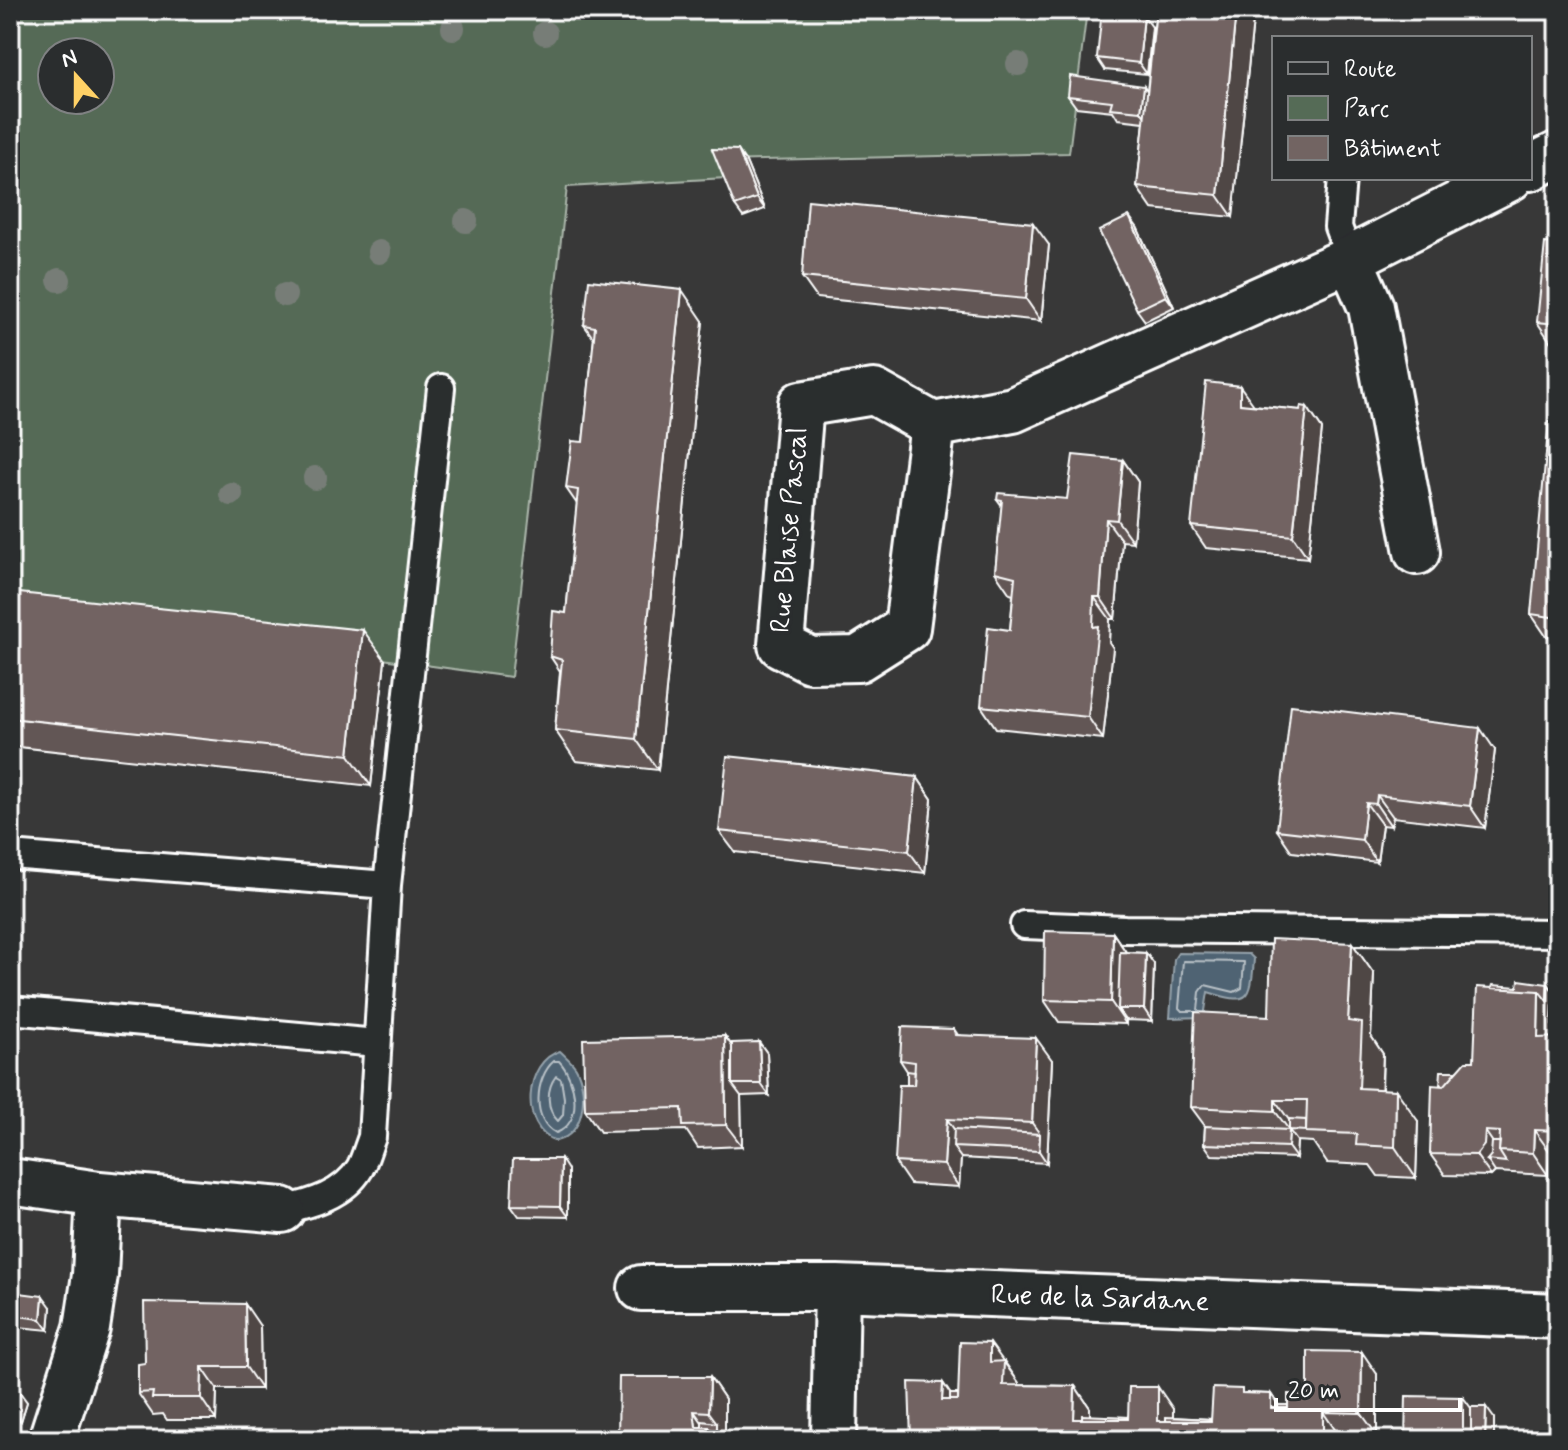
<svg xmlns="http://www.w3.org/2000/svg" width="1568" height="1450" font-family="Mynerve,sans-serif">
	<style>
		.green { fill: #556b56; stroke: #aab5aa; stroke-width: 2; fill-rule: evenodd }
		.water { fill: #4f6473; stroke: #95a2ab; stroke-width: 2 }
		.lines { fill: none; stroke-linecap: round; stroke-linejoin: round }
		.shore { stroke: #b9c1c7; stroke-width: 2 }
		.lane-casing { stroke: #fff; stroke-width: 32 }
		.street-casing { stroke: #fff; stroke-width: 50 }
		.lane { stroke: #2a2d2e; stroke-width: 26 }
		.street { stroke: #2a2d2e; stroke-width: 44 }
		.tree { fill: #777d77 }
		.wall { fill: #625654; stroke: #fff; stroke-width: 2 }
		.shaded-wall { fill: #504645; stroke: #fff; stroke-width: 2 }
		.building { fill: #726462; stroke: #fff; stroke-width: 2 }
		.labels { text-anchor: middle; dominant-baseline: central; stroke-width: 7; stroke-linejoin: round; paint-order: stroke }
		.street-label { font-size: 28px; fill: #fff; stroke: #2a2d2e }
	</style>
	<rect width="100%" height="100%" fill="#383838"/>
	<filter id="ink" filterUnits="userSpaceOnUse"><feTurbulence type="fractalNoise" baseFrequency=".0125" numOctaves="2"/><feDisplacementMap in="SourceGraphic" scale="16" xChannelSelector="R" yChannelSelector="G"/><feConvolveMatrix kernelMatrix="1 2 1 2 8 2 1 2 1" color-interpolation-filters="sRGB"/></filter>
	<g filter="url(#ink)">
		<path class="green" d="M10,10H1087L1069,153L721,161L726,178L567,187L511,677L10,607ZM52,52H100V100H52Z"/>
		<path class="water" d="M1178,953L1249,954L1254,959C1251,1001 1249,1005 1208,992L1204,1017L1170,1018L1174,959Z
			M560,1051C566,1057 574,1063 577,1070C588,1095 585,1134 556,1141C519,1129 524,1061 560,1051Z"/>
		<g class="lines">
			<path class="shore" d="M1193,1011H1182L1179,1008L1183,961L1244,962L1242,988L1234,992L1205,985L1200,992L1198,1010
				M554,1061H559C575,1078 585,1122 556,1133C531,1121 535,1077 554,1061Z
				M556,1076L561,1079L564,1098L563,1115L558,1121C546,1109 546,1089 556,1076Z"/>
			<g class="lane-casing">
				<path id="lane" d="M1342,178L1338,227L1350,259
					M10,855L387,885
					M1024,925L1125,929L1558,933
					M10,1010L377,1043
					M282,1210C311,1204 344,1195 360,1168C365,1159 368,1147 372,1137L387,885L441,388"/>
			</g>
			<g class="street-casing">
				<path id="street" d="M1530,168L1558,154
					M1350,259L1371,307L1417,552
					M933,425L907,628L858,659L810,660L781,645L801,404L874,392L933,425L1013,410L1350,259L1510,178
					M10,1181L99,1194L282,1210
					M641,1288H837L1558,1316
					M51,1440L87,1328L95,1275L99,1194
					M834,1440L837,1288"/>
			</g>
			<use href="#lane" class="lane"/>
			<use href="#street" class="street"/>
		</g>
		<g class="tree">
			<circle cx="453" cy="28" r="12"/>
			<circle cx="545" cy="33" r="12"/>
			<circle cx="1018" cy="64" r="12"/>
			<circle cx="466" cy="221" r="12"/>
			<circle cx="379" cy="252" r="12"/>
			<circle cx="59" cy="280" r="12"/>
			<circle cx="285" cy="295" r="12"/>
			<circle cx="315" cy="478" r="12"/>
			<circle cx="231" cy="494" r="12"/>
		</g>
		<path class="wall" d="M1156,10H1254L1233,217L1152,209L1137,187L1144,122L1118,119L1113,111L1076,107L1068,96L1144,86L1147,91Z
			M1152,27L1147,74L1105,70L1097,58Z
			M746,162L765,209L743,217L735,206Z
			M1137,227L1174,307L1145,321L1137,310Z
			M1558,244V344H1552L1537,322Z
			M1049,245L1041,321L817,298L802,277Z
			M703,321L658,770L576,761L555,730L560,671L550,656L566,613L577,504L566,488L583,442L594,339L584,325Z
			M1254,405L1300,410L1307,407L1322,429L1308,558L1206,548L1191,526Z
			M1558,422V638L1546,636L1531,614Z
			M1123,460L1138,482L1133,542L1122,541L1115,619H1110L1109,642L1113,648L1103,739L996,728L981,706L1010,630L1013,595L1010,594L995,572L1002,506L997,499H1067Z
			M10,592L385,660L371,786L10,746Z
			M1495,750L1485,828L1393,817L1391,826L1382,825L1377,862L1292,852L1277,830Z
			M917,777L932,799L925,873L735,852L719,831Z
			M1113,933L1126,952L1146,953L1154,964L1152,1021L1126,1020V1024L1059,1022L1044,1000Z
			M1352,943L1374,974L1371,1036L1383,1054L1382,1090L1418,1121L1416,1178L1378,1176L1370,1165L1327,1163L1313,1142L1297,1141L1296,1158L1212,1155L1204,1144L1205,1126L1191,1107L1269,1016Z
			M1558,982V1033L1554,1027V1037H1558V1152H1550L1548,1175L1495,1172L1491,1176L1445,1175L1430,1154L1457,1071L1474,1061L1492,988L1518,987L1548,984L1554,992Z
			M954,1029L958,1035L1052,1060L1047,1163L961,1158L959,1187L910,1184L895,1162L907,1085V1071L900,1060Z
			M725,1036L732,1046L759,1042L767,1053L769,1095L741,1096L742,1146L698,1148L686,1130L600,1132L585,1110Z
			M568,1170V1217L519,1216L511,1205Z
			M51,1307L49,1330L18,1327L10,1315Z
			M260,1326L261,1389H217L216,1420H167L163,1414L153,1415L138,1393L145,1363Z
			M1002,1361H1004L1019,1383V1385L1075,1386L1090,1408V1416L1128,1417L1173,1409V1417L1211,1419L1245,1393L1271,1394L1278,1405H1288L1308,1395L1377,1374V1435L1338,1434L911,1440L943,1383L950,1394H958Z
			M710,1377L725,1399V1440H618Z
			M10,1387L27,1402L21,1421L10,1415Z"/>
		<path class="shaded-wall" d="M1236,10H1254L1233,217L1218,195Z
			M1144,16L1152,27L1147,74L1139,63Z
			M1144,86L1152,98L1149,123L1141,111Z
			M738,150L746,162L765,209L757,198Z
			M1129,216L1137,227L1174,307L1166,296Z
			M1033,223L1049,245L1041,321L1026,299Z
			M682,290L703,321L658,770L636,739Z
			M1240,386L1256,408L1240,404Z
			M1307,407L1322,429L1308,558L1293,536Z
			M1123,460L1138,482L1133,542L1117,520Z
			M1106,519L1122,541L1115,619L1100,597Z
			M1094,597L1110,619L1109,642L1113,648L1103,739L1088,717Z
			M363,630L385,660L371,786L349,755Z
			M1480,728L1495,750L1485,828L1470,806Z
			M917,777L932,799L925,873L909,851Z
			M1377,795L1393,817L1391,826L1376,804Z
			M1366,803L1382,825L1377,862L1362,840Z
			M1113,933L1128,955L1118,1009L1126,1020V1024L1111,1002Z
			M1352,943L1374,974L1371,1036L1383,1054L1380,1119L1359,1088L1348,1021Z
			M1146,953L1154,964L1152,1021L1144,1009Z
			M1548,984L1556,995L1552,1025L1554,1027L1553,1059L1538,1038L1539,991Z
			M725,1036L740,1058L732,1084L741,1096L742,1146L726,1125Z
			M1036,1038L1052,1060L1047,1163L1039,1151L1040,1134L1032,1123Z
			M759,1042L767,1053L769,1095L761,1084Z
			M1396,1090L1418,1121L1416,1178L1395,1147Z
			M1275,1100L1296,1130H1289L1297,1141L1296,1158L1288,1147L1289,1130L1275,1111Z
			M947,1119L962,1141L953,1147L961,1158L959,1187L944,1165Z
			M1534,1130L1550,1152L1548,1175L1533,1153Z
			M1485,1131L1500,1153L1487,1160L1495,1172L1491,1176L1476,1155Z
			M561,1159L568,1170V1217L560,1206Z
			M43,1296L51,1307L49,1330L41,1319Z
			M245,1304L260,1326L261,1389L246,1367Z
			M990,1343L1019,1383L1018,1407L1003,1385L990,1362Z
			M1362,1352L1377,1374V1435L1361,1413Z
			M202,1367L217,1389L216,1420L201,1398Z
			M710,1377L725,1399V1440H709L696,1427L694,1411L709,1432V1427L717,1423L709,1412Z
			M943,1383L958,1405L942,1400Z
			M1075,1386L1090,1408V1430L1074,1419Z
			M1158,1387L1173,1409V1432L1158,1421Z
			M19,1391L27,1402L21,1421L13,1410Z
			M1271,1394L1286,1416L1271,1408Z
			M1463,1397L1479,1419V1440H1463Z
			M1486,1407L1494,1418V1440H1485Z
			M1323,1412L1338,1434V1440H1323Z"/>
		<path class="building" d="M1102,10L1144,16L1139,63L1097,58Z
			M1156,10H1236L1218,195L1137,187Z
			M1070,76L1144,86L1141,111L1110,108L1112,101L1068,96Z
			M712,149L738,150L757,198L735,206Z
			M808,200L1033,223L1026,299L802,277Z
			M1129,216L1166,296L1137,310L1099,231Z
			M1545,243L1558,244V324L1537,322Z
			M589,280L682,290L636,739L555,730L562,660L550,656L553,611L566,613L578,490L566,488L572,441L583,442L595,327L584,325Z
			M1206,382L1240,386V404L1300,410L1301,406L1307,407L1293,536L1191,526Z
			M1549,421L1558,422V618L1531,614Z
			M1073,455L1123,460L1117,520L1106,519L1100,597H1094L1093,627L1098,626L1088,717L981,706L988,627L1010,630L1015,577L995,572L1002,500L997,499L998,493L1067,499Z
			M10,592L363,630L349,755L10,718Z
			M1291,705L1480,728L1470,806L1377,795L1376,804L1366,803L1362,840L1277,830Z
			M727,756L917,777L909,851L719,831Z
			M1045,931L1113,933L1111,1002L1044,1000Z
			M1271,939L1352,943L1348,1021L1362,1023L1359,1088L1396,1090L1395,1147L1356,1145L1357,1134L1306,1132L1307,1100H1275V1111L1191,1107L1195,1012L1269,1016Z
			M1120,952L1146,953L1144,1009H1118Z
			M1519,980L1548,984L1547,1001L1539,991L1492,988L1493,985L1518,987Z
			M1554,982H1558V1025H1552Z
			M1477,987L1539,991L1538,1038L1558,1037V1131L1534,1130L1533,1153L1499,1151L1500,1132L1485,1131L1484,1145L1476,1155L1430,1154L1432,1085L1444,1086L1466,1061H1474Z
			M902,1027L954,1029L955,1035L1036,1038L1032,1123L947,1119L944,1165L895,1162L899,1085H914L915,1062L900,1060Z
			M725,1036L726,1125L683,1126L682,1108L585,1110L583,1039Z
			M759,1042L761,1084H732V1043Z
			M907,1071L915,1072L914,1085H907Z
			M1441,1071H1457L1444,1086L1440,1085Z
			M1289,1119L1306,1120V1131L1289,1130Z
			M1205,1126L1289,1130L1288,1147L1204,1144Z
			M954,1129L1040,1134L1039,1151L953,1147Z
			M1492,1142H1500L1499,1151L1506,1162L1487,1160L1491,1155Z
			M513,1159H561L560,1206L511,1205Z
			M12,1292L43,1296L41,1319L10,1315Z
			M144,1302L245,1304L246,1367H202L201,1398H152L153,1392L138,1393V1364L145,1363Z
			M960,1342L990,1343V1362L1004,1361L1003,1385L1075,1386L1074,1419H1128L1129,1387H1158V1421H1211L1213,1388L1242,1389V1393L1271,1394V1408H1288V1394L1308,1395V1351L1362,1352L1361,1413L1323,1412V1440H911L909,1382L943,1383L942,1400H958Z
			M619,1377H710L709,1412L694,1411L696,1427H709V1440H618Z
			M10,1387L19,1391L13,1410L10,1408Z
			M950,1394H958V1400H950Z
			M1406,1396L1463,1397V1440H1405Z
			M1278,1405H1288V1408H1278Z
			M1471,1407H1486L1485,1440H1471Z
			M1082,1415L1128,1417V1419H1082Z
			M1166,1417L1211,1419V1421H1166Z
			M702,1421L717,1423V1437L709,1427H702Z"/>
	</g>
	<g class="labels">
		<g class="street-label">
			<text transform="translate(790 530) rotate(-85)">Rue Blaise Pascal</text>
			<text transform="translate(1100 1299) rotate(2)">Rue de la Sardane</text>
		</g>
	</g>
	<rect width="1568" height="1450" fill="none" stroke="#2a2d2e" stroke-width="40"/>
	<rect x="20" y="20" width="1528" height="1410" fill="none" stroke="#fff" stroke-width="3" filter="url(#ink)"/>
	<rect x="1272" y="36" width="260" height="144" fill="#2a2d2e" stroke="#7f8182" stroke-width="2"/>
	<rect x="1288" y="62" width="40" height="12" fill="#2a2d2e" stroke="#7f8182" stroke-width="2"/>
	<text x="1344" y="76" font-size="24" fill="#ffffff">Route</text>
	<rect x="1288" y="96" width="40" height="24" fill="#556b56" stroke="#7f8182" stroke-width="2"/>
	<text x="1344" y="116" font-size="24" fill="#ffffff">Parc</text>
	<rect x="1288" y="136" width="40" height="24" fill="#726462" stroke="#7f8182" stroke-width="2"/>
	<text x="1344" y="156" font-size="24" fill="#ffffff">Bâtiment</text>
	<g transform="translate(76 76) rotate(339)"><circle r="38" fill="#2a2d2e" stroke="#7f8182" stroke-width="2"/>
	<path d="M0-6L14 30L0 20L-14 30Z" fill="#ffd166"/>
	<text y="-12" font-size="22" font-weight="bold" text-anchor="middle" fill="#ffffff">N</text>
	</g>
	<path d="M1276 1398v12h184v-12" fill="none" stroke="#ffffff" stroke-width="4"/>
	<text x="1288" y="1398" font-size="24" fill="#ffffff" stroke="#2a2d2e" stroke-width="6" paint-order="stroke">20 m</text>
</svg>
